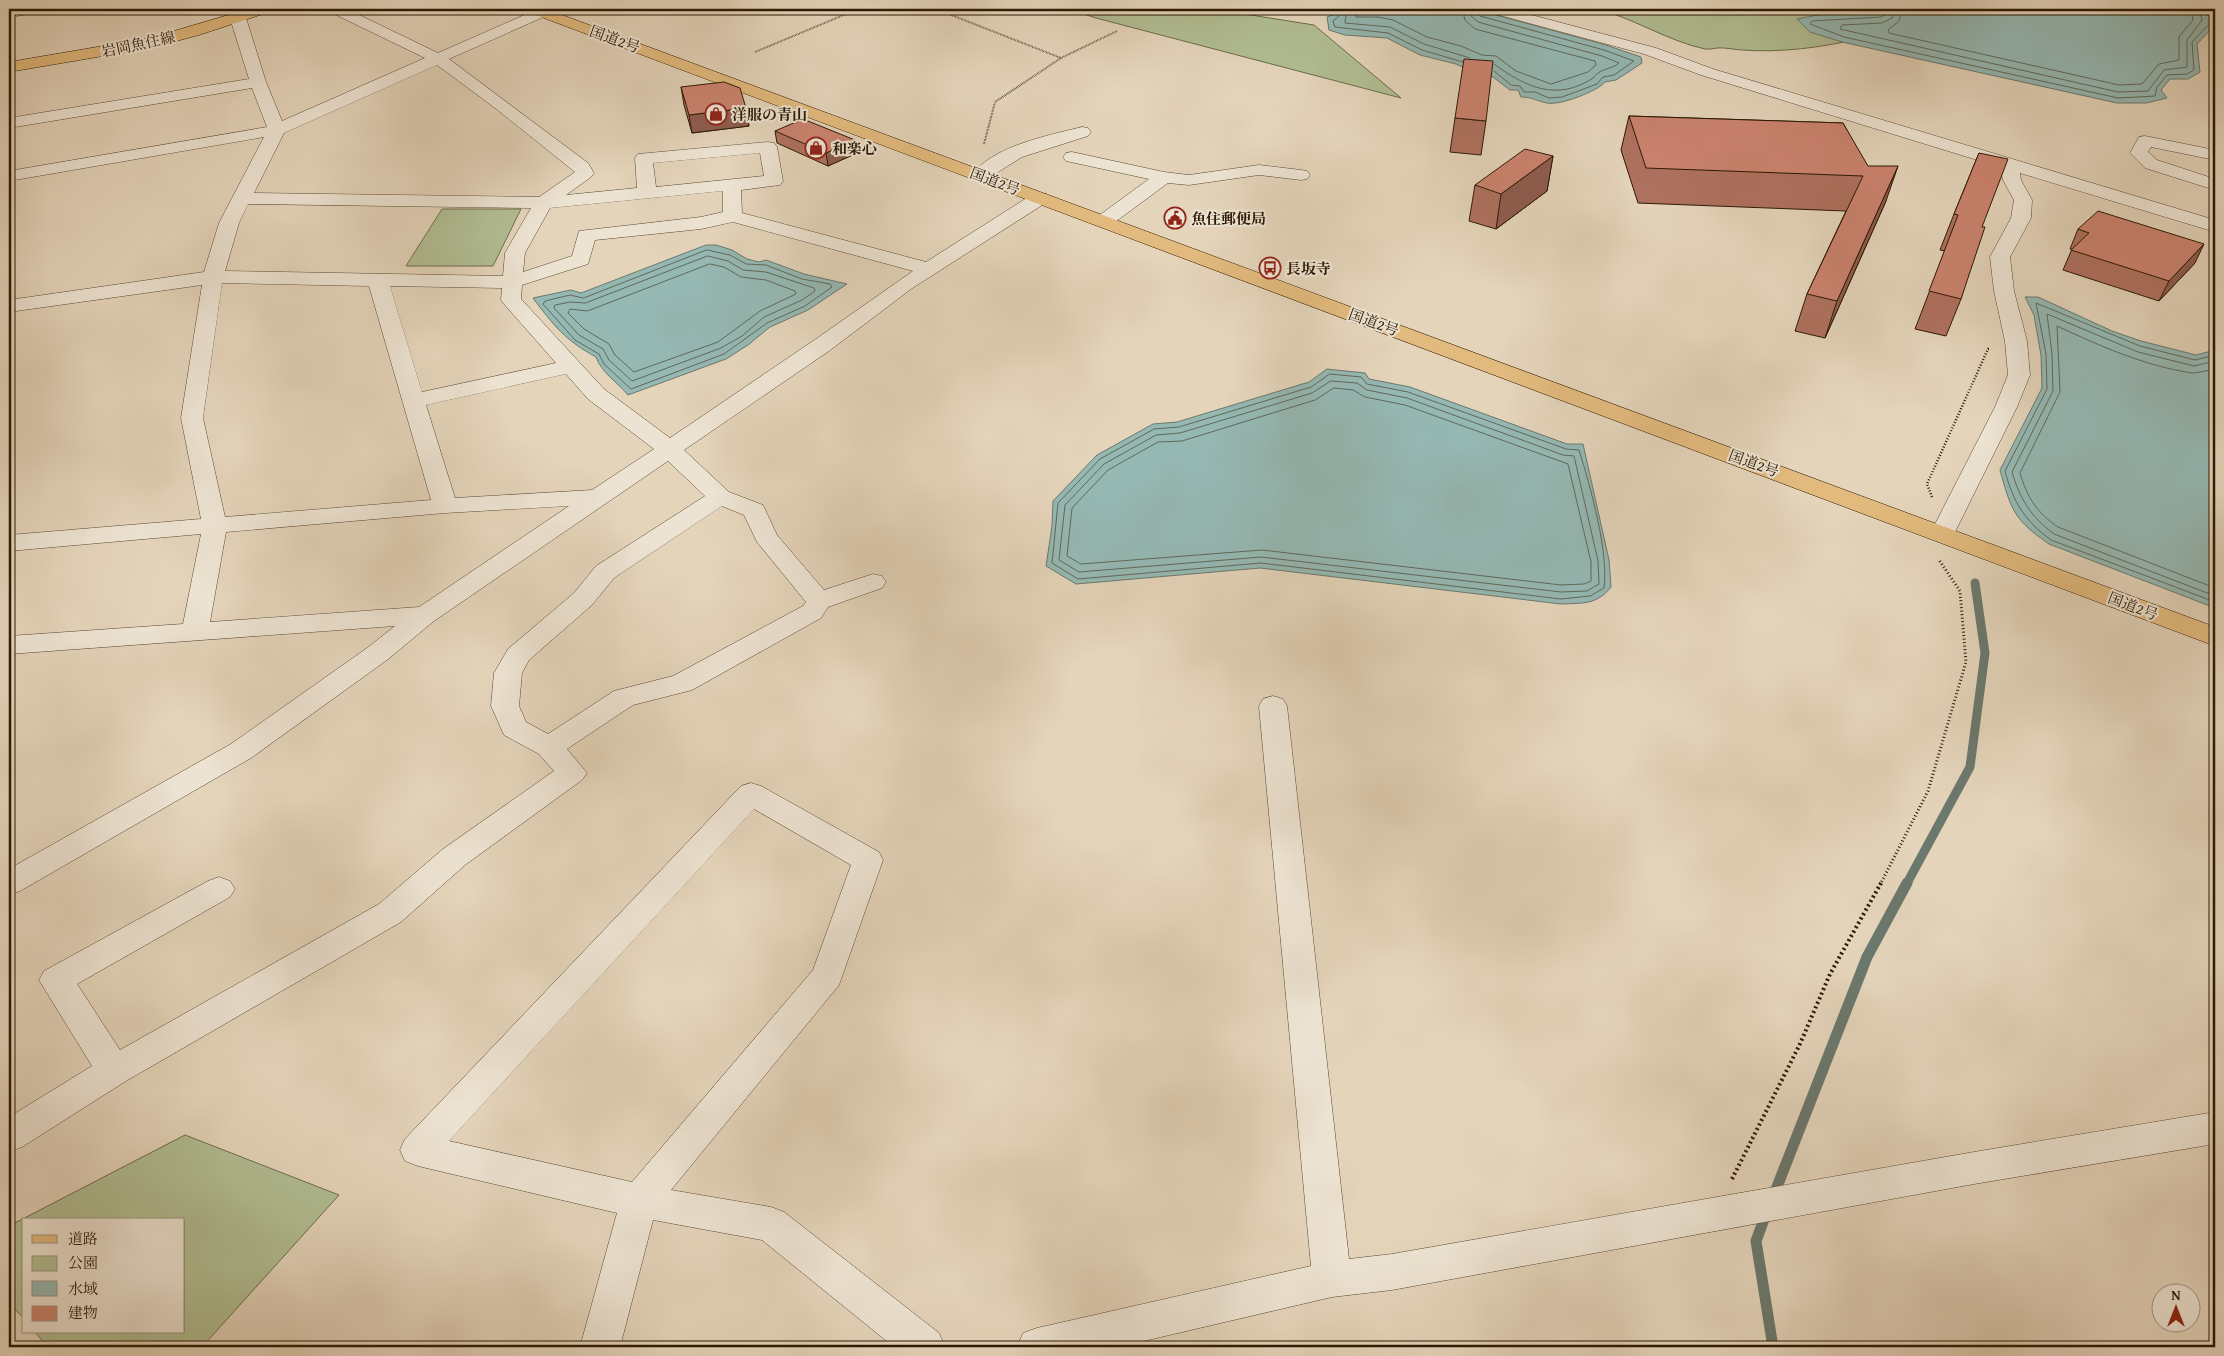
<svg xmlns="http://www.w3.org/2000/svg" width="2224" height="1356" font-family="'Gentium Book Plus','Noto Serif JP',serif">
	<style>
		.green { fill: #b1bd92; stroke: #6e6b4a }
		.water { fill: #95b8b3; stroke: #6b786d }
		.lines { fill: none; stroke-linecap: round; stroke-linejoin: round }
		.shore { stroke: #60685b; stroke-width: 1 }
		.stream-far1 { stroke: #6b786d; stroke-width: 9 }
		.stream { stroke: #6b786d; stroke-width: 11 }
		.minor-casing { stroke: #594831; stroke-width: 1 }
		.major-casing { stroke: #2b1903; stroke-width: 1 }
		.highway-casing { stroke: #2b1903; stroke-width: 1 }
		.path-far3 { stroke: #2b1903; stroke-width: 2; stroke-dasharray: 0.5 1; stroke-linecap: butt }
		.path-far2 { stroke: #2b1903; stroke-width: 2.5; stroke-dasharray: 1 2; stroke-linecap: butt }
		.path-far1 { stroke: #2b1903; stroke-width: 3; stroke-dasharray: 1 2.5; stroke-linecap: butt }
		.path { stroke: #2b1903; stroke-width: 4; stroke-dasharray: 2 3; stroke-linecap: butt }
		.minor { fill: #ede3d2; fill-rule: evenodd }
		.major { fill: #e2ba7d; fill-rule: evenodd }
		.highway { fill: #e2ba7d; fill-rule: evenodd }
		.wall { fill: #af715f; stroke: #2b1903 }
		.shaded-wall { fill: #8e5c4e; stroke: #2b1903 }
		.building { fill: #cb836f; stroke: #2b1903 }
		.labels { text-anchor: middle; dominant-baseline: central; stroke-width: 4; stroke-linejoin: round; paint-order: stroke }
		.far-street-label { font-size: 15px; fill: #2b1903; stroke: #ede3d2 }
		.far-poi-label { font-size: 15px; font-weight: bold; fill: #2b1903; stroke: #ede3d2; text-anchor: start }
	</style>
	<rect width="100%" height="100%" fill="#e4d4ba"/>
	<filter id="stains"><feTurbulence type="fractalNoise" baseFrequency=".004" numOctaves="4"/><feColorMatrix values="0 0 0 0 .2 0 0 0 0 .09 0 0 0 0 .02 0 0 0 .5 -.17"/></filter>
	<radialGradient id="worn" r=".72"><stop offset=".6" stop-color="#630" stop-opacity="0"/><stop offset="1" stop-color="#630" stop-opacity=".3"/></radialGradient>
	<path class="green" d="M1068,9H1213L1314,25L1401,98L1096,18Z
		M1598,9H1969C1891,31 1806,60 1724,48C1717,47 1711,50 1705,49C1668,41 1635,19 1598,9Z
		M442,209H521L493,266H406Z
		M185,1135L339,1195L202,1347H48L35,1332H184V1220H24V1319L9,1302V1226Z"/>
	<path class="water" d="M1336,9H1474L1606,45L1641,57L1642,63L1616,80L1605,82C1598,91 1559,106 1547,103C1537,101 1532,97 1521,97L1518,90H1510L1489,74H1478L1456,64L1420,55L1387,38L1345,35L1329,30L1327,17L1335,14Z
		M1887,9H2206L2213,13L2215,25L2197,44L2200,72L2188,79H2170L2161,90L2167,98L2146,103H2117L1842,42L1810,32L1797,19L1823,14L1880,12Z
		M706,245H716L732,250L747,259L759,262L766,260L804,274L847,284L808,310L770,327L748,345L726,359L628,395C618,383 601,372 596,357C565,340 554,326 533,298L571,290L581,293Z
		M2025,297H2038L2112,331L2141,341L2196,355L2215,350V608L2049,544C2014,520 2011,510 2000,470L2042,388L2041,355L2034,315Z
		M1327,369L1365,373L1369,379L1410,387L1567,444H1583L1609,560L1611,587C1597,605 1583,603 1561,604L1260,568L1076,584L1046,566L1052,526L1053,501L1097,455L1153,424L1177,422L1309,382Z"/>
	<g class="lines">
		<path class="shore" d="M1341,9L1339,16L1333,21L1335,27L1388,33L1422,50L1463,62
			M1347,9L1345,23L1390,27L1424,44L1470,58
			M1354,9L1356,17H1378L1393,20L1427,37L1461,46L1482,55L1496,56L1516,71L1551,84L1588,72L1596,65L1595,61L1475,29L1465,20L1462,9
			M1470,9L1471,16L1478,22L1602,56L1619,63C1612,69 1605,68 1598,73C1596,74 1595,77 1593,78C1557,102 1525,87 1494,64
			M1476,9L1480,16L1604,50L1634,61L1614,75L1603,77L1597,84L1562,97L1549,98L1535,92H1524L1520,86L1511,85L1494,71
			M1888,9L1887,14L1881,17L1812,21L1810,24L1844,37L2118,98L2155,96L2157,87L2167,75L2187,74L2194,70L2192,42L2213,20L2206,14L2205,9
			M1894,9L1892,18L1882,23L1842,25L1840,29L2118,92L2148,91L2164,70L2187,67V40L2202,20L2199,9
			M1902,9L1899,21L1888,30L1889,33L2119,85L2142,84L2159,64L2179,60V37L2193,20L2191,9
			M707,250L730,255L746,264L766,265L802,279L830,284L832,287L805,306L767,323L724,354L631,389L604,364L599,354L575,340L543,304L545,301L570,295L583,298Z
			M708,256L728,261L743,270L766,272L814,288L815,291L802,300L764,317L742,336L721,348L632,381L609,360L603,349L579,335L554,308L555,305L570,302L585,303Z
			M710,264L724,267L741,277L766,280L795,291L796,294L760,311L718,342L634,372L615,355L609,344L584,329L568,313L570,309L587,311Z
			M2215,355L2195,360L2140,346L2036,303L2046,354L2047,389L2005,471C2013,502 2025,521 2051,540L2215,602
			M2215,361L2194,366L2138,352L2047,314L2052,354L2053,391L2012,472C2020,499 2031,517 2054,534L2215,596
			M2215,369C2208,370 2199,373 2192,373C2145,366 2100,346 2057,326L2060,392L2020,473C2027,497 2037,513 2058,527L2215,588
			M1330,374L1361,377L1367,384L1408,392L1566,449L1579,450C1590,485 1609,553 1604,588L1590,596L1561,599L1261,563L1078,579L1052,563L1058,503L1100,459L1154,429L1179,427L1311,387Z
			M1331,381L1357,383L1367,390L1407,398L1563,455L1574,456L1598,561L1599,584L1587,591L1561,592L1261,557L1079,572L1059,560L1065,505L1104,464L1156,435L1180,433L1312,393Z
			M1334,388L1353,390L1365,397L1405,405L1568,464L1591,562V581L1584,584L1561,585L1262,550L1081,564L1067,556L1072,508L1108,470L1158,442L1182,441L1315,400Z"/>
		<path class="stream-far1" d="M1906,885L1970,767L1985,653L1975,583"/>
		<path class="stream" d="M1773,1197L1867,957L1907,883
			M1767,1211L1756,1241L1773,1347"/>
		<g class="minor-casing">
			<path id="minor" d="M9,9H38L35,12L9,18Z
				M328,9H347L438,53L538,9H548L551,12L548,15L449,59L588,163L594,173L591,177L566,195L637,188L635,158L638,154L768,142L774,143L777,147L783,181L780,185L741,190L742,213L926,262L1033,194H1047L1049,198L1047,202L911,289L829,351L684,450L729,492L763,505L777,535L824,590L873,574L882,576L886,582L882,588L828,607L821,618L692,690L633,705L567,749L587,773L582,780L465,865L401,922L126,1081L22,1147L9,1152V1117L92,1066L39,980L44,971L208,881L219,877L230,881L235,889L230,897L77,984L120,1050L379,904L443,849L554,771L539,754L504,735L491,706L494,673L508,649L574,593L596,566L705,496L668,461L434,621L387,660L251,758L20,891L9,895V869L231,744L367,648L395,626L9,654V636L183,624L201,534L9,551V535L201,519L181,418L202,285L9,312V300L204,272L219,223L264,137L9,181V171L267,127L252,88L9,128V118L249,79L230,18L238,13L246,18L266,82L282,121L425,58L330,12ZM437,65L495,108L575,172L539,197L254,193L284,133ZM760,153L764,176L656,187L653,163ZM723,191V212L701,217L579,231L572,256L523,272L525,253L550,208ZM248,204L531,208L505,253L503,276L225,271L239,223ZM733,222L913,271L813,341L670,438L604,389L521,299L522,285L588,264L595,240L701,229ZM222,283L369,286L431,500L225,517L203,418ZM390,286L502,288L501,300L504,304L556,363L422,392ZM566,374L588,399L654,449L592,490L455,498L426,405ZM569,506L419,607L210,622L226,532L445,513ZM722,506L744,515L757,542L806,602L803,606L673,676L614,691L548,734L526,722L519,706L522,673L529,660L592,605L614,578Z
				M1485,9H1509L1656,48L1713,69L2215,220V232L2020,173L2021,180L2032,200L2031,218L2010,257L2014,291L2027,341L2030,375L2017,407L1954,534L1951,539L1942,542L1933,539L1930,534L1995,407L2008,375L2005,341L1994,291L1990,257L2011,218L2014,200L2003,180L2000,167L1701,75L1644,54L1488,12Z
				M1082,127L1088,128L1091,132L1088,136L1022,157L987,179H975L972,175C992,146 1050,135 1082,127Z
				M2145,136L2215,150V160L2151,147L2148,152L2157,160L2215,179V190L2145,168L2130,153L2139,137Z
				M1072,152L1164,172L1189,175L1259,165L1301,170L1307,171L1310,175L1307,179L1301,180L1259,175L1189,185L1168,183L1111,225H1097L1094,221L1097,217L1149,179L1066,161L1063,157L1066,153Z
				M1273,696L1283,699L1287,706L1349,1259L1392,1254L1974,1152L2215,1112V1144L1974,1184L1392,1290L1332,1297L1118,1347H1017L1023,1333L1037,1328L1311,1266L1259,706L1263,699Z
				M751,783L761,786L879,852L883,860L839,985L671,1190L771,1207L784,1212L939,1333L945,1347H894L762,1240L653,1220L620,1347H580L617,1213L418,1166L405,1161L400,1150L405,1139L741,786ZM754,809L851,865L813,970L632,1182L449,1141Z"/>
		</g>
		<g class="major-casing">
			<path id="major" d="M249,9H272L269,12L199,35L150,48L9,72V62L150,38Z"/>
		</g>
		<g class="highway-casing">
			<path id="highway" d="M525,9H546L2215,627V646L528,12Z"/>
		</g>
		<path class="path-far3" d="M936,9L1061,58L995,102L984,144
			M755,52L858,9
			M1061,58L1117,31"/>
		<path class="path-far2" d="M1932,497L1927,484L1988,349H1990"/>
		<path class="path-far1" d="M1880,885L1928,791L1966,662L1960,591L1939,560"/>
		<path class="path" d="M1732,1179L1800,1044L1830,974L1881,883"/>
		<use href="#minor" class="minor"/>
		<use href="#major" class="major"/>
		<use href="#highway" class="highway"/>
	</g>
	<path class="wall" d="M681,87L746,108L749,126L692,133L684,105Z
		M1629,116L1843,123L1886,201L1825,338L1795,331L1807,294L1846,211L1638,203L1621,150Z
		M1455,118L1486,121L1481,155L1450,152Z
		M775,131L855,140L857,153L828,166L777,143Z
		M1979,153L1982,227L1961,299L1946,336L1915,329L1945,251L1940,250L1954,214Z
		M1553,156L1547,191L1496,229L1469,221L1475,185Z
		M2078,229L2195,263L2159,301L2063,270L2072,249H2070Z"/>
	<path class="shaded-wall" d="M746,108L749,126L692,133L689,115Z
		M855,140L857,153L828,166L826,153Z
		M1553,156L1547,191L1496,229L1501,194Z
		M1898,166L1886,201L1825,338L1837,301Z
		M2204,244L2195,263L2159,301L2169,281Z"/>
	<path class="building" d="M1464,59L1493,61L1486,121L1455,118Z
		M724,82L740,88L746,108L689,115L681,87Z
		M1629,116L1843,123L1868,166H1898L1837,301L1807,294L1863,176L1646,168Z
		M803,119L855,140L826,153L775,131Z
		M1525,149L1553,156L1501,194L1475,185Z
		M1979,153L2008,159L1982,227H1985L1961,299L1929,291L1958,215L1954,214Z
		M2098,211L2204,244L2169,281L2071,250L2089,233L2078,229Z"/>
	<defs>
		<g id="shop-ring" transform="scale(1.125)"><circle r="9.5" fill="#ede3d2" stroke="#8f2418" stroke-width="1.5"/><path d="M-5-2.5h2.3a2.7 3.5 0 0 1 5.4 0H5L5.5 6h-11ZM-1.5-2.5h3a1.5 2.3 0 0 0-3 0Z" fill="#8f2418"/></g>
		<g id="civic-ring" transform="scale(1.125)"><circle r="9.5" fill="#ede3d2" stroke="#8f2418" stroke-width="1.5"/><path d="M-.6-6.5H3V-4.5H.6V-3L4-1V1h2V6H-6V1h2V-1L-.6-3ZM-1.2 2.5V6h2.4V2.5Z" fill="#8f2418"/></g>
		<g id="bus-ring" transform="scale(1.125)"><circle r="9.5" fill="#ede3d2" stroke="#8f2418" stroke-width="1.5"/><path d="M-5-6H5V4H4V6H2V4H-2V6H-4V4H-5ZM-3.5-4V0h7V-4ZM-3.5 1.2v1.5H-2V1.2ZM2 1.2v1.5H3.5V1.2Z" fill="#8f2418"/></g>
	</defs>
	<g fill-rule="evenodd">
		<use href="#shop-ring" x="716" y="114"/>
		<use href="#shop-ring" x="816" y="148"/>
		<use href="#civic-ring" x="1175" y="218"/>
		<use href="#bus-ring" x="1270" y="268"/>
	</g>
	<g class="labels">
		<g class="far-street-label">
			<text transform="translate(615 39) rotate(20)">国道2号</text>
			<text transform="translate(138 44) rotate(-12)">岩岡魚住線</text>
			<text transform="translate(995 181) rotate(21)">国道2号</text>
			<text transform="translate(1374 322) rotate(20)">国道2号</text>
			<text transform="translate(1754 463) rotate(20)">国道2号</text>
			<text transform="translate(2133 606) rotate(21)">国道2号</text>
		</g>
		<g class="far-poi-label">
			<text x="732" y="114">洋服の青山</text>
			<text x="832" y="148">和楽心</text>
			<text x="1191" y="218">魚住郵便局</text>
			<text x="1286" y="268">長坂寺</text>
		</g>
	</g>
	<rect width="2224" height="1356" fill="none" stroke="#e4d4ba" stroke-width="30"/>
	<rect x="10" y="10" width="2204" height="1336" fill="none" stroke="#2b1903" stroke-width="2.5"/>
	<rect x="15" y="15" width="2194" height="1326" fill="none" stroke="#2b1903"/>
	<rect x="22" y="1218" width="162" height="115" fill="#ede3d2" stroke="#9f927f"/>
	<rect x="32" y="1235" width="25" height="8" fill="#e2ba7d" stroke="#9f927f"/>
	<text x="68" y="1244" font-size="15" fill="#2b1903">道路</text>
	<rect x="32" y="1256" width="25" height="15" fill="#b1bd92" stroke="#9f927f"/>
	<text x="68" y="1268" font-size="15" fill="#2b1903">公園</text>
	<rect x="32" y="1281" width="25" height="15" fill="#95b8b3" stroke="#9f927f"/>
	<text x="68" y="1294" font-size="15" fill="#2b1903">水域</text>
	<rect x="32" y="1306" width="25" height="15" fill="#cb836f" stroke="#9f927f"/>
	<text x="68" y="1318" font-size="15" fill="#2b1903">建物</text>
	<g transform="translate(2176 1308)"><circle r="24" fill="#ede3d2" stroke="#9f927f"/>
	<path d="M0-4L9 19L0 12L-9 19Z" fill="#8f2418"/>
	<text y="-8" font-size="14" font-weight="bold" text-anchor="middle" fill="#2b1903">N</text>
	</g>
	<rect width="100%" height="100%" filter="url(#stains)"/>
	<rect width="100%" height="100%" fill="url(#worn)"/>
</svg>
